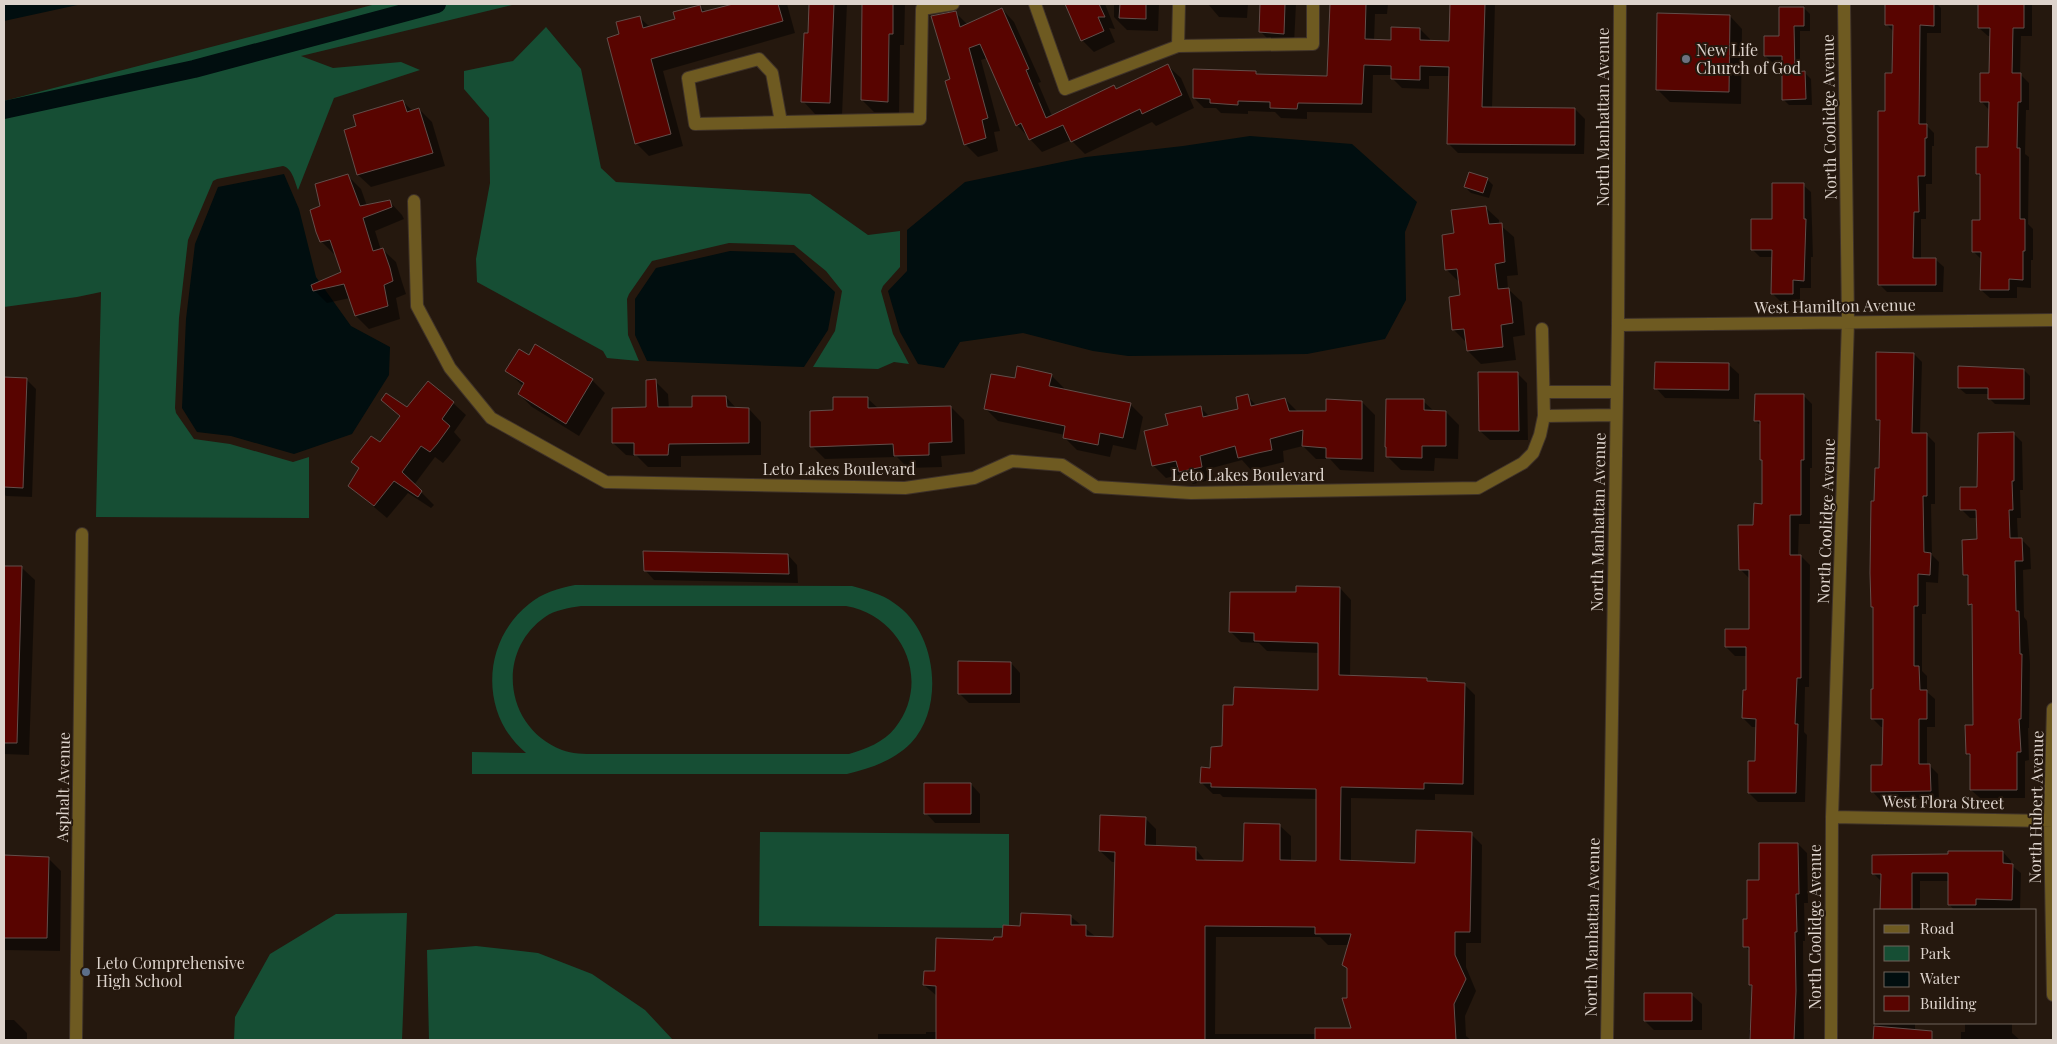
<svg xmlns="http://www.w3.org/2000/svg" width="2057" height="1044" font-family="'Playfair Display',serif">
  <style>
    .green { fill: #164e34; fill-rule: evenodd }
    .water { fill: #010e0f }
    .shadow { fill: #0007; fill-rule: evenodd }
    .lines { fill: none; stroke-linecap: round; stroke-linejoin: round }
    .canal { stroke: #010e0f; stroke-width: 18 }
    .building { fill: #580400; stroke: #624e4a }
    .minor-casing { stroke: #3f3229; stroke-width: 14 }
    .minor { stroke: #6e5a21; stroke-width: 12 }
    .worship-dot { fill: #6b7280; stroke: #25180e; stroke-width: 2 }
    .service-dot { fill: #5c6f8a; stroke: #25180e; stroke-width: 2 }
    .labels { text-anchor: middle; stroke-width: 4; stroke-linejoin: round; paint-order: stroke }
    .poi-label { font-size: 16px; fill: #ddd3cc; stroke: #25180e; text-anchor: start }
    .street-label { font-size: 16px; fill: #ddd3cc; stroke: #25180e }
  </style>
  <rect width="100%" height="100%" fill="#25180e"/>
  <path class="green" d="M376 4H516L301 56 333 68 401 62 420 70 334 98 298 190C295 182 292 168 283 166L217 179 213 181 188 240 179 318 175 408 176 413 194 439 230 444 293 462 309 457V518L96 517 101 292 77 297 4 307V101Z
    M546 27 581 69 601 168 616 182 810 194 868 235 900 231V267L883 286 881 291 893 334 909 364 894 362 878 369 813 367 835 331 842 291 826 271 794 245 729 243 652 261 629 294 627 299 628 335 639 361 607 358 603 351 477 282 476 259 490 183 489 118 464 89V71L513 61Z
    M575 585 852 586C866 590 882 594 894 603 936 630 946 706 911 743 893 761 871 768 847 774H472V752L526 753C479 714 482 641 529 604 542 593 559 588 575 585ZM581 606H846C903 616 932 681 895 728 884 742 866 749 849 754H595C584 754 572 754 562 750 505 728 495 652 545 617 555 610 568 608 581 606Z
    M760 832 1009 834V928L759 926Z
    M407 913 402 1040H234L235 1017 270 954 336 914Z
    M476 946 538 953 592 974 645 1010 673 1040H429L427 950Z"/>
  <path class="water" d="M4 4H82L4 21Z
    M1250 136 1352 144 1417 202 1405 232 1406 300 1385 339 1307 354 1128 356 1093 351 1023 333 960 342 944 368 918 364 900 332 888 291 907 271V230L965 182 1086 157 1183 146Z
    M284 174 299 209 316 277 351 326 390 347 389 375 352 434 294 454 231 436 197 432 182 408 186 319 195 244 218 187Z
    M730 251 794 253 835 292 828 330 804 367 647 361 635 335V299L656 268Z"/>
  <path class="shadow" d="M735 4H787L795 33 663 71 683 146 649 156 636 143 621 35 640 18 650 27 677 20 700 6 706 12Z
    M810 4H847L842 115 815 114 803 101 809 34Z
    M864 4H905L904 45H900L899 113 874 112 862 100Z
    M1066 4H1105L1115 29 1109 28 1115 42 1094 52 1082 40Z
    M1114 4H1159L1158 31 1127 30 1114 17Z
    M1208 4H1248L1247 18 1219 17Z
    M1262 4H1296L1294 44 1272 43 1261 32Z
    M1342 4H1388L1387 14H1375L1374 41 1392 42 1420 29 1430 39V42L1450 43 1451 4H1495L1492 108 1575 109 1585 119 1584 154 1458 153 1448 143 1450 76H1429V89L1402 88 1392 78V75H1373L1372 113 1307 112V119L1281 118 1275 112 1248 111V114L1221 113 1216 108H1204L1194 98 1255 72 1259 76 1328 77 1341 17Z
    M1887 4H1937L1941 8V33H1927L1926 125 1934 133V146H1932V184H1926V219H1921V259L1936 260 1944 267 1943 292H1887L1879 284 1886 112 1894 74V32L1886 24Z
    M1980 4H2032V36H2021L2020 74 2029 83V110H2026L2025 154 2029 157 2028 224 2033 229V260H2031V288L2017 287V298H1990L1981 290 1982 260 1973 251 1981 221V178L1977 174 1990 149V111L1981 101 1990 74 1991 36H1988L1979 28Z
    M1804 8 1810 14V31H1800V73H1805L1811 79 1812 105H1789L1783 99V62H1772L1765 56Z
    M1002 9 1014 22 1041 82 1038 83 1052 116 1117 90 1168 66 1181 78 1194 108 1156 126 1152 122 1085 154 1071 140 1042 152 1017 125 987 58 981 60 1000 131 994 132 998 151 978 157 965 144 952 80 956 13 968 25Z
    M1730 16 1742 29 1741 104 1670 102 1657 89Z
    M403 102 413 111 419 109 432 122 445 166 371 187 358 175V127Z
    M348 176 361 189 367 206 390 202 402 215 404 219 375 231 381 250H383L396 262 402 282 406 294 396 298 400 319 369 329 356 316 350 298 327 303 314 290 342 273 336 254H334L321 241 322 206Z
    M1487 179 1493 185 1489 198 1471 193 1465 187Z
    M1803 185 1811 192 1813 257H1811V288H1800V301H1780L1773 294V257H1760L1752 249Z
    M1486 208 1499 220V224L1514 237 1518 275 1507 276 1508 289 1522 302 1525 335 1513 337 1516 360 1481 364 1468 351 1466 342 1453 329 1462 296 1459 282 1446 269 1455 234Z
    M536 345 592 380 605 393 579 436 532 407 519 394 524 387 507 371 529 357Z
    M1914 354 1922 362 1920 434H1926L1935 443V504H1931L1932 555 1939 562 1938 583 1926 582V614H1922V671L1927 676V692L1935 699V727H1927V766H1930L1938 774 1939 799 1880 800 1872 791 1883 766 1884 727H1881L1872 718 1875 691V609L1872 606 1881 423 1877 420Z
    M1729 365 1739 374V399L1665 398 1656 388Z
    M2024 370 2030 376V405L1995 404 1989 398V394H1966L1959 388Z
    M1517 373 1527 383 1528 440H1490L1480 431Z
    M1051 375 1064 388V390L1130 404 1143 417 1136 450 1113 445 1110 457 1077 450 1064 437 1065 435 998 421 985 408 1016 380Z
    M4 378 26 379 36 389 32 497 6 496 4 494Z
    M655 381 668 394 669 409H693L726 397 737 409H749L761 422V455L681 456V467H648L637 456 626 455 613 443 647 409Z
    M1803 395 1812 404V468H1810V524H1799L1798 556H1801L1810 565 1809 687H1805L1804 732 1807 735 1805 802H1758L1749 793 1757 763V727H1752L1743 718 1747 692V656H1735L1726 647 1750 630V579L1740 569 1763 505V461L1761 426 1756 421Z
    M1247 396 1257 406 1285 399 1298 412 1327 413 1362 402 1375 415 1374 472 1340 470 1330 459H1316L1303 446 1283 451 1284 462 1251 470 1242 460 1212 468 1214 479 1193 484 1183 474 1166 478 1153 465 1169 426 1200 407 1210 417 1240 410Z
    M867 398 879 409 951 407 964 420 965 454 941 456 942 467 908 468 897 457 825 459 812 446Z
    M383 399 407 409 453 403 466 415 454 432 461 440 449 456 443 463 435 457 414 485 434 505 431 508 408 493 387 518 349 486 400 417Z
    M1423 401 1435 412H1446L1459 425 1458 459 1435 458 1434 471 1401 470 1388 457V449L1386 447Z
    M2014 434 2022 442 2023 490H2020L2021 518H2017L2018 539H2021L2030 548 2031 569 2023 570 2024 617 2027 621 2030 664 2029 728H2028L2029 760 2025 761V798H1980L1971 790 1972 758 1967 754 1974 726 1973 608 1970 604V580L1964 574 1978 541 1977 518H1970L1962 510 1978 488Z
    M788 555 797 565 798 583 654 580 645 570Z
    M4 567 22 568 35 580 29 755 4 754Z
    M1340 588 1351 600 1350 677 1426 679 1430 682 1464 684 1475 695 1474 795 1435 794V800L1351 798V862L1417 865 1471 834 1482 845 1481 943H1466V967L1476 991 1465 1016 1466 1036 1471 1040H878V1034H926V1032H937V996L924 985 936 972 1021 927 1070 916 1096 937 1115 939 1116 862H1112L1100 851 1145 818 1156 829V847L1195 848 1206 862H1244L1279 825 1291 836V862H1317V799L1223 797 1220 794H1213L1201 782 1223 748 1319 691V653L1267 651 1259 643 1241 642 1230 631 1297 594ZM1216 937H1320L1328 945H1349L1344 965 1348 969V999L1353 1029 1316 1034H1215Z
    M1011 663 1020 673V703H969L959 693Z
    M971 784 980 794V823H935L926 813Z
    M1798 844 1807 853 1808 903H1804L1805 941H1803L1804 1040H1749V1030H1752L1753 988 1750 985 1751 953 1745 946 1748 920 1760 881Z
    M2003 852 2011 861V865L2021 873 2020 910H1954L1949 904V881H1920V910H1882V882L1873 873Z
    M4 857 48 858 61 871 60 951 4 950Z
    M1876 968V1023H1915V1031L1922 1040H1874Z
    M1692 995 1702 1004V1030H1654L1645 1021Z
    M4 1020H14L27 1033V1040H4Z
    M1965 1023H2012V1033L2020 1040H1961V1032H1965Z"/>
  <g class="lines">
    <path class="canal" d="M4 110 194 69 437 4"/>
  </g>
  <path class="building" d="M733 4H778L783 21 651 59 671 134 635 144 607 38 619 34 616 22 640 16 643 28 675 19 673 12 700 5 702 12Z
    M809 4H834L830 103 801 102 804 33H808Z
    M862 4H893V34H889L888 102 861 100Z
    M1065 4H1099L1105 17H1098L1104 31 1081 41Z
    M1120 4H1146V19L1119 18Z
    M1260 4H1285L1284 34 1259 32Z
    M1330 4H1366L1365 39 1391 40V27L1420 28V40L1449 41 1450 4H1485L1482 107 1575 108V145L1447 144 1449 67 1420 66V80L1391 79V66L1364 65 1362 104 1298 103 1297 109 1270 108V102L1238 101V105L1210 103V99L1193 98V69L1256 71V74L1327 76Z
    M1885 4H1934V26L1920 25 1919 124H1927V138H1925V176H1918L1919 212H1914L1913 258H1936V285H1878V111H1885V73H1892L1893 25H1885Z
    M1978 4H2024V28H2013L2012 73H2021V102H2018L2017 148H2020V219H2025V251H2023V280L2009 279V290H1980L1981 252H1972V220H1980V174H1976V147H1988L1989 102H1980V73H1989L1990 28H1978Z
    M1779 7H1804V26H1794L1795 72 1805 71 1806 99 1782 100V56H1764V36H1779Z
    M1002 8 1029 69 1026 70 1046 118 1114 85 1116 89 1168 64 1182 95 1142 114 1140 109 1071 142 1063 125 1029 140 1021 123 1016 126 980 44 969 48 988 118 982 120 986 138 964 145 945 81 950 79 931 16 956 11 960 27Z
    M1657 13 1730 15 1729 92 1656 90Z
    M403 100 407 112 419 108 433 153 357 175 344 130 356 126 353 115Z
    M1469 172 1488 178 1483 193 1464 187Z
    M348 174 360 206 390 200 392 207 363 218 373 251 383 248 390 268 393 281 384 285 388 306 355 316 344 284 313 291 311 285 341 272 330 240 320 242 316 232 310 210 320 206 315 184Z
    M1772 183H1804V219H1806L1804 281 1793 280V294H1771L1772 250H1751V219H1772Z
    M1486 206 1489 224 1502 223 1505 262 1495 264 1498 289 1509 288 1513 323 1501 325 1503 347 1467 351 1464 329 1452 330 1449 297 1460 295 1457 269 1445 270 1442 235 1454 233 1451 210Z
    M535 344 593 379 566 424 518 394 524 383 505 371 519 349 529 355Z
    M1876 352 1914 353 1912 433H1927V496H1923L1924 552 1931 553 1930 575 1918 574V606H1914V666H1919L1920 690H1927V719H1919V764H1930L1931 791 1871 792V765H1882L1883 719H1871V689H1873V607H1871L1870 573 1871 501H1874L1875 468H1879L1880 420H1876Z
    M1655 362 1729 363V390L1654 389Z
    M1017 366 1052 374 1049 386 1131 403 1123 438 1100 433 1098 445 1063 438 1065 426 984 409 991 374 1015 378Z
    M1958 366 2024 369V399H1988V388H1958Z
    M1478 372H1518L1519 431H1479Z
    M4 377 27 378 23 488 4 487Z
    M656 379 658 407H692V396H726L727 407 749 408V443L669 444 668 455H634V443H612V408L646 407V380Z
    M428 381 454 402 442 419 450 426 437 444 430 452 421 446 402 472 422 491 418 497 394 481 374 506 348 486 359 468 351 462 371 436 380 442 400 416 381 400 386 393 407 407Z
    M1248 394 1251 406 1285 398 1289 411H1326V399L1362 401V459L1326 458V448L1302 446 1303 430 1270 439 1272 450 1258 453 1238 458 1235 446 1200 456 1202 467 1179 472 1176 461 1152 466 1144 431 1168 425 1165 414 1201 406 1203 417 1238 409 1236 397Z
    M1755 394H1804V460H1801V515H1790V555H1801V678H1797L1795 724H1798L1796 793H1748V761H1755L1756 719 1742 718 1743 690H1746V647H1725V629H1749V570H1739L1738 525H1753L1754 503 1762 504V460H1760V421H1754Z
    M833 397H868V408L951 406 952 442 929 443V455L894 456 893 444 810 447V411L833 410Z
    M1386 399H1424V410L1446 411V446H1422V458L1386 457V447H1385Z
    M2014 432V481H2012L2013 510H2009L2010 538H2022L2023 561H2015L2016 611H2019L2020 654H2022L2021 719H2019L2021 752H2017V790H1970V754H1966L1965 725H1973L1972 604 1968 605V575H1963L1962 540 1977 539 1976 510H1960V487H1977L1978 433Z
    M643 551 788 554 789 574 644 571Z
    M4 566H22L17 743H4Z
    M1296 586 1340 587 1339 675 1427 678V681L1465 683 1463 784 1424 783V789L1341 787 1340 860 1415 863 1416 830 1472 832 1470 932H1455V955L1466 979 1454 1004 1456 1040H1315V1028H1351L1342 998H1347V968L1342 965 1351 934H1315V927L1205 926V1040H936V986L923 985 924 971H935L936 938 993 940 994 937H1002L1003 925 1020 926 1021 913 1071 915V925H1086V936L1113 937 1115 852 1099 851 1100 815 1146 817 1145 845 1196 847V860L1243 861 1244 823 1280 824V860L1316 861V789L1211 787V783H1200L1201 767 1210 768 1211 747 1222 746 1223 705H1233L1234 687 1318 690V643L1254 641V633L1229 632 1230 592H1296Z
    M958 661 1011 662V694H958Z
    M924 783H971V814H924Z
    M1759 843H1798L1799 894H1796L1797 932H1795L1796 991 1794 1040H1750L1752 985H1749V947H1743V919H1747V880H1759Z
    M1948 851H2003V863L2013 864 2012 900 1976 899V905H1948V873H1912V910H1880L1881 874H1872V855L1948 854Z
    M4 855 49 857 47 938H4Z
    M1644 993H1692V1021H1644Z
    M1874 1026 1932 1031V1040H1873Z"/>
  <g class="lines">
    <defs>
      <path id="minor" d="M1035 4 1065 89 1178 46 1313 44V4
        M1178 46 1179 4
        M781 122 772 73 759 59 688 78 695 124 920 119 922 9 953 4
        M414 201 417 306 450 368 491 418 606 482 905 488 974 478 1012 461 1062 465 1096 487 1191 493 1478 488 1523 463 1533 453 1540 435 1544 416 1542 329
        M1618 325 2053 320
        M1544 392H1616
        M1544 416 1616 415
        M2053 709 2050 821 2053 995
        M1832 817 2053 821
        M76 1040 82 534
        M1607 1040 1618 325 1620 4
        M1831 1040 1832 817 1848 322 1844 4"/>
    </defs>
    <use href="#minor" class="minor-casing"/>
    <use href="#minor" class="minor"/>
  </g>
  <circle class="worship-dot" cx="1686" cy="59" r="5"/>
  <circle class="service-dot" cx="86" cy="972" r="5"/>
  <g class="labels">
    <g class="poi-label">
      <text x="1696" y="56">New Life<tspan x="1696" dy="18">Church of God</tspan></text>
      <text x="96" y="969">Leto Comprehensive<tspan x="96" dy="18">High School</tspan></text>
    </g>
    <g class="street-label">
      <text transform="translate(1603 117) rotate(-90)" y="6">North Manhattan Avenue</text>
      <text transform="translate(1829 117) rotate(-91)" y="6">North Coolidge Avenue</text>
      <text transform="translate(1835 306) rotate(-1)" y="6">West Hamilton Avenue</text>
      <text x="839" y="475">Leto Lakes Boulevard</text>
      <text x="1248" y="481">Leto Lakes Boulevard</text>
      <text transform="translate(1826 521) rotate(-88)" y="6">North Coolidge Avenue</text>
      <text transform="translate(1598 522) rotate(-89)" y="6">North Manhattan Avenue</text>
      <text transform="translate(63 787) rotate(-89)" y="6">Asphalt Avenue</text>
      <text transform="translate(1943 802) rotate(1)" y="6">West Flora Street</text>
      <text transform="translate(2036 807) rotate(-89)" y="6">North Hubert Avenue</text>
      <text transform="translate(1592 927) rotate(-89)" y="6">North Manhattan Avenue</text>
      <text transform="translate(1815 927) rotate(-90)" y="6">North Coolidge Avenue</text>
    </g>
  </g>
  <rect width="2057" height="1044" fill="none" stroke="#ddd3cc" stroke-width="10"/>
  <rect x="1874" y="909" width="162" height="115" fill="#25180e" stroke="#6f635a"/>
  <rect x="1884" y="925" width="25" height="8" fill="#6e5a21" stroke="#6f635a"/>
  <text x="1920" y="934" font-size="15" fill="#ddd3cc">Road</text>
  <rect x="1884" y="946" width="25" height="15" fill="#164e34" stroke="#6f635a"/>
  <text x="1920" y="959" font-size="15" fill="#ddd3cc">Park</text>
  <rect x="1884" y="972" width="25" height="15" fill="#010e0f" stroke="#6f635a"/>
  <text x="1920" y="984" font-size="15" fill="#ddd3cc">Water</text>
  <rect x="1884" y="996" width="25" height="15" fill="#580400" stroke="#6f635a"/>
  <text x="1920" y="1009" font-size="15" fill="#ddd3cc">Building</text>
</svg>
